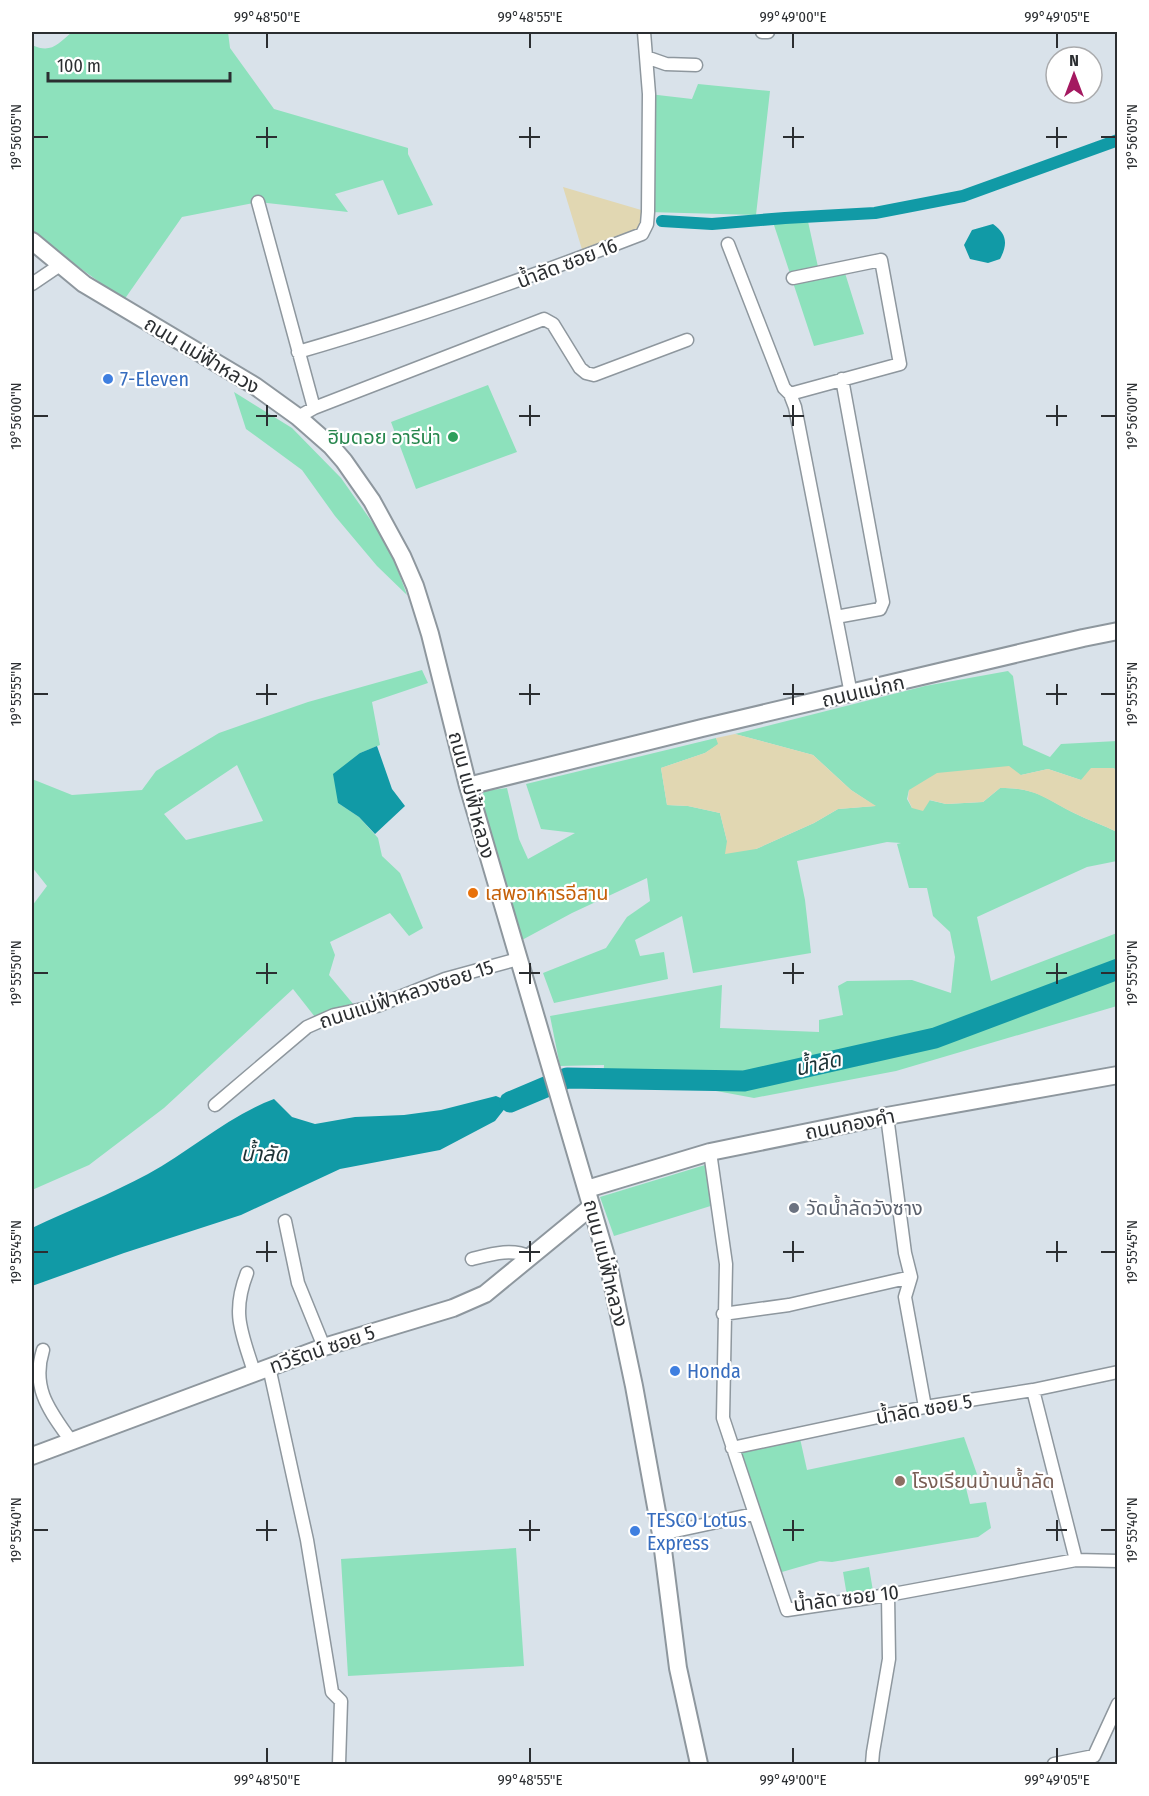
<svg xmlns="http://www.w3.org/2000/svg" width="1149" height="1796" font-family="'Fira Sans Condensed','Noto Sans Thai',sans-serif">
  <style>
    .green { fill: #8de1bc; fill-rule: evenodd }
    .sand { fill: #e1d7b2 }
    .water { fill: #119aa6 }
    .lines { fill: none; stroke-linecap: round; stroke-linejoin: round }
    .canal { stroke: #119aa6; stroke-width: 12 }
    .river { stroke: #119aa6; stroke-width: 21 }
    .street-casing { stroke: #8e979e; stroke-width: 15 }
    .secondary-casing { stroke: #8e979e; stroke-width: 20 }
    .street { stroke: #fff; stroke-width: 12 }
    .secondary { stroke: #fff; stroke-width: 16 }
    .ticks { fill: none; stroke: #2b2e31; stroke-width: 2 }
    .shop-dot { fill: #3f7fe0; stroke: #fff; stroke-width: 2 }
    .leisure-dot { fill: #2e9e5b; stroke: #fff; stroke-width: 2 }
    .food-dot { fill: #e8710a; stroke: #fff; stroke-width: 2 }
    .worship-dot { fill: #6b7280; stroke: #fff; stroke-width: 2 }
    .education-dot { fill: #8d6e63; stroke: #fff; stroke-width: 2 }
    .labels { text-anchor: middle; stroke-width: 4.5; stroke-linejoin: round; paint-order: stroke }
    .street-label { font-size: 20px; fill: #2b2e31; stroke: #fff }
    .shop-label { font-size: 20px; fill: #366cbe; stroke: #fff; text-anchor: start }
    .leisure-label { font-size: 20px; fill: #27864d; stroke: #fff; text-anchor: end }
    .food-label { font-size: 20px; fill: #c56008; stroke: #fff; text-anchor: start }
    .worship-label { font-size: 20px; fill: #5b616d; stroke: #fff; text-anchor: start }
    .education-label { font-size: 20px; fill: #785e54; stroke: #fff; text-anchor: start }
    .water-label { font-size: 21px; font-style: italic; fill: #1d3235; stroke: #fff }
    .neatline { fill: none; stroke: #2b2e31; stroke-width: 2 }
    .ticks-label { font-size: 15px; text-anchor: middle; fill: #2b2e31 }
  </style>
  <rect width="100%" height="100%" fill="#d9e2ea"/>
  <path class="green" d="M72 32H228L230 48 274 109 408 148V154L433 205 398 215 383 180 335 194 348 212 258 202 182 217 124 300 32 233V45C51 54 58 44 72 32Z
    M698 84 770 91 756 215 648 212 649 94 692 99Z
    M807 217 820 276 845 273 864 334 814 346 772 219Z
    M488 385 517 452 416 489 391 422Z
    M234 392 292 428 341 478 389 546 407 595 377 566 335 516 302 470 246 429Z
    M422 670 428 683 372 702 380 745 360 753 338 803 359 817 378 838 382 856 400 873 423 928 409 936 390 913 330 942 335 955 329 975 354 1005 324 1017H315L293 989 164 1108 89 1165 32 1190V906L47 886 32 867V779L72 795 142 790 156 771 219 733 308 702ZM237 765 263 821 186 840 164 814Z
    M1008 671 1013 676 1023 745 1050 757 1061 744 1117 741V770L1113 768 1081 780 1048 769 1021 775 909 790 907 799 912 808 929 800 946 804 983 802 1000 788C1037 788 1043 797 1074 813 1088 820 1103 825 1117 832V861L1087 867 977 917 991 981 1117 933V1006L896 1071 754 1098 679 1084 603 1085 604 1065 560 1066 550 1016 722 985 720 1028 819 1032V1020L843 1015 838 986 847 981 912 980 951 993 955 957 950 932 933 916 927 888H909L897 844 901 843 887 842 797 861 805 900 811 953 693 973 682 916 635 940 640 956 664 952 668 979 554 1003 543 973 606 948 627 917 650 901 647 878 572 913 522 940 479 808 484 791 507 788 519 839 528 859 575 833 541 829 526 784 716 738 719 744 705 753 661 768 667 805 688 806 720 813 727 841 756 849 814 823 838 809 875 806 851 790 813 755 735 734 925 686Z
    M705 1165 717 1204 614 1236 600 1197Z
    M799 1434 807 1470 964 1437 978 1477 964 1480 970 1504 986 1502 991 1528 978 1537 832 1562 820 1561 775 1574 732 1448Z
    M516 1548 524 1666 348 1676 341 1559Z
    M869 1567 873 1591 847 1596 843 1572Z"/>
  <path class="sand" d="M563 187 648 212 642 234 584 256Z
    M735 734 813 755 851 790 876 806 838 809 814 823 756 849 725 854 727 841 720 813 688 806 667 805 661 768 705 753 718 744 716 738Z
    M1009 766 1021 775 1048 769 1081 780 1091 768H1113L1117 770V832C1103 825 1088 820 1074 813 1043 798 1037 788 1000 788L983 802 946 804 930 800 923 811 912 808 908 799 909 790 937 773Z"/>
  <path class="water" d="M993 224C1007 234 1008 244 1000 259L988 263 970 259 964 245 972 230Z
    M377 746 392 789 405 806 375 834 359 817 338 803 333 774 360 753Z
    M496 1096 510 1102 495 1121 440 1150 340 1169 241 1215 124 1253 32 1286V1228C70 1210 111 1194 148 1174 190 1151 230 1115 274 1099L292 1117 315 1124 355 1117 404 1115 441 1110Z"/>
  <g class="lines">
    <path class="canal" d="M662 221 712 224 785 218 875 213 963 196 1118 140"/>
    <path class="river" d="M510 1102 567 1078 744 1081 935 1038 1118 969"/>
    <defs>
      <path id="street" d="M762 32H768
        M646 57 666 64 696 65
        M258 202 314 408
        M728 244 784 388 790 394 795 407 851 694
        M32 284 60 265
        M298 352C416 318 528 278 642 234L647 224 648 212 649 94 644 32
        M790 394 900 364 881 260 793 278
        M298 417 314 408 544 319 553 324 580 368 586 373 594 375 687 340
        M836 617 880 609 883 602 842 379
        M215 1105 307 1027 334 1015 377 1006 445 979 518 959
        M887 1116 905 1253 911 1277 905 1297 925 1407
        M710 1152 726 1264 723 1418 787 1610 888 1595 1076 1560 1118 1561
        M285 1221 298 1283 324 1347
        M472 1259C492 1254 512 1248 530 1257
        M247 1273C231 1314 242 1333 254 1372
        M723 1314 789 1305 911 1277
        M43 1350C31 1389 50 1411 71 1441
        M269 1367 307 1540 332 1692 341 1701 339 1764
        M1033 1390 1076 1560
        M732 1448 925 1407 1033 1390 1118 1372
        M661 1534 754 1514
        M872 1764 873 1752 889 1659 888 1595
        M1054 1764 1094 1756 1118 1704"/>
      <path id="secondary" d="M32 241 84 284 255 386 298 417 331 446 344 461 372 501 402 556 415 586 430 634 468 786 608 1263 634 1386 661 1534 678 1668 699 1764
        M468 786 702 728 1083 638 1118 631
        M587 1189 710 1152 887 1116 1118 1075
        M32 1456 324 1347 453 1308 485 1294 591 1207"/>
    </defs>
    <use href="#street" class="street-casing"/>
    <use href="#secondary" class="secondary-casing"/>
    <use href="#street" class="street"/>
    <use href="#secondary" class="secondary"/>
  </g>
  <path class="ticks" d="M267 33V48M530 33V48M793 33V48M1057 33V48M267 127V148M530 127V148M793 127V148M1057 127V148M33 137H48M256 137H277M519 137H540M783 137H804M1046 137H1067M1101 137H1116M267 405V426M530 405V426M793 405V426M1057 405V426M33 416H48M256 416H277M519 416H540M783 416H804M1046 416H1067M1101 416H1116M267 684V705M530 684V705M793 684V705M1057 684V705M33 694H48M256 694H277M519 694H540M783 694H804M1046 694H1067M1101 694H1116M267 963V984M530 963V984M793 963V984M1057 963V984M33 973H48M256 973H277M519 973H540M783 973H804M1046 973H1067M1101 973H1116M267 1241V1262M530 1241V1262M793 1241V1262M1057 1241V1262M33 1252H48M256 1252H277M519 1252H540M783 1252H804M1046 1252H1067M1101 1252H1116M267 1520V1541M530 1520V1541M793 1520V1541M1057 1520V1541M33 1530H48M256 1530H277M519 1530H540M783 1530H804M1046 1530H1067M1101 1530H1116M267 1748V1763M530 1748V1763M793 1748V1763M1057 1748V1763"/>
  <g class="shop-dot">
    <circle cx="108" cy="379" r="6"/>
    <circle cx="675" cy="1371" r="6"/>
    <circle cx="635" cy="1531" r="6"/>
  </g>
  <circle class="leisure-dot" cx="453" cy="437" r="6"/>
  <circle class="food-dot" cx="473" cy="893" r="6"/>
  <circle class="worship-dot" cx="794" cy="1208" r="6"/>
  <circle class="education-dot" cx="900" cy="1481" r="6"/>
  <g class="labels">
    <g class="street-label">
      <text transform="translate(567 263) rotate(-21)" y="7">น้ำลัด ซอย 16</text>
      <text transform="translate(202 355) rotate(31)" y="7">ถนน แม่ฟ้าหลวง</text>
      <text transform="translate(863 691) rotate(-13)" y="7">ถนนแม่กก</text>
      <text transform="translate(472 795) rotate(75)" y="7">ถนน แม่ฟ้าหลวง</text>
      <text transform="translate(406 994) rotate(-18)" y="7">ถนนแม่ฟ้าหลวงซอย 15</text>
      <text transform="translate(850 1124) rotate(-11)" y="7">ถนนกองคำ</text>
      <text transform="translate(606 1263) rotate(76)" y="7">ถนน แม่ฟ้าหลวง</text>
      <text transform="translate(322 1349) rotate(-19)" y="7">ทวีรัตน์ ซอย 5</text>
      <text transform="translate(924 1409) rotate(-10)" y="7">น้ำลัด ซอย 5</text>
      <text transform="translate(846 1598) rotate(-7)" y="7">น้ำลัด ซอย 10</text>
    </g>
    <g class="shop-label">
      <text x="120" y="386">7-Eleven</text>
      <text x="687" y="1378">Honda</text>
      <text x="647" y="1527">TESCO Lotus<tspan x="647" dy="23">Express</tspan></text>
    </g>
    <g class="leisure-label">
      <text x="441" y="444">ฮิมดอย อารีน่า</text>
    </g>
    <g class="food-label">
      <text x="485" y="900">เสพอาหารอีสาน</text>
    </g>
    <g class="worship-label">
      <text x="806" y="1215">วัดน้ำลัดวังซาง</text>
    </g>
    <g class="education-label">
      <text x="912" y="1488">โรงเรียนบ้านน้ำลัด</text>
    </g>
    <g class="water-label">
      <text transform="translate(818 1064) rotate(-13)" y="7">น้ำลัด</text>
      <text x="264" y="1161">น้ำลัด</text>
    </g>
  </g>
  <rect width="1149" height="1796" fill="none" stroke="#ffffff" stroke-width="66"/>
  <g transform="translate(1074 75)"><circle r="28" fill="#ffffff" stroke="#aaabad" stroke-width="1.5"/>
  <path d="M0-4.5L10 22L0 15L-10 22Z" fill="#a41960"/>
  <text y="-9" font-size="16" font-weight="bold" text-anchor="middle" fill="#2b2e31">N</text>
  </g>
  <path d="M48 72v9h182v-9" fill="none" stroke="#2b2e31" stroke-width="3"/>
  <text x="57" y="72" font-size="18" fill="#2b2e31" stroke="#ffffff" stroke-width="4.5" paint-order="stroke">100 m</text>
  <rect x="33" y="33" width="1083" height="1730" class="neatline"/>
  <g class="ticks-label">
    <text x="267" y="22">99°48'50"E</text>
    <text x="530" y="22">99°48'55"E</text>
    <text x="793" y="22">99°49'00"E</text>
    <text x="1057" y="22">99°49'05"E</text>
    <text transform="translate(16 137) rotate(-90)" y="5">19°56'05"N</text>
    <text transform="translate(1132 137) rotate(-90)" y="5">19°56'05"N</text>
    <text transform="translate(16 416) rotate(-90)" y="5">19°56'00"N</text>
    <text transform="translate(1132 416) rotate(-90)" y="5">19°56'00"N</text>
    <text transform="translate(16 694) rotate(-90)" y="5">19°55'55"N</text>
    <text transform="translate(1132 694) rotate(-90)" y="5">19°55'55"N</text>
    <text transform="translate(16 973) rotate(-90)" y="5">19°55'50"N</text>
    <text transform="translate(1132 973) rotate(-90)" y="5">19°55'50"N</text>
    <text transform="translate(16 1252) rotate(-90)" y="5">19°55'45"N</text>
    <text transform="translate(1132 1252) rotate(-90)" y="5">19°55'45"N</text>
    <text transform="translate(16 1530) rotate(-90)" y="5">19°55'40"N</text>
    <text transform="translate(1132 1530) rotate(-90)" y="5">19°55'40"N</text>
    <text x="267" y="1785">99°48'50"E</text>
    <text x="530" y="1785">99°48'55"E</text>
    <text x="793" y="1785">99°49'00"E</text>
    <text x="1057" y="1785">99°49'05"E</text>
  </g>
</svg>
